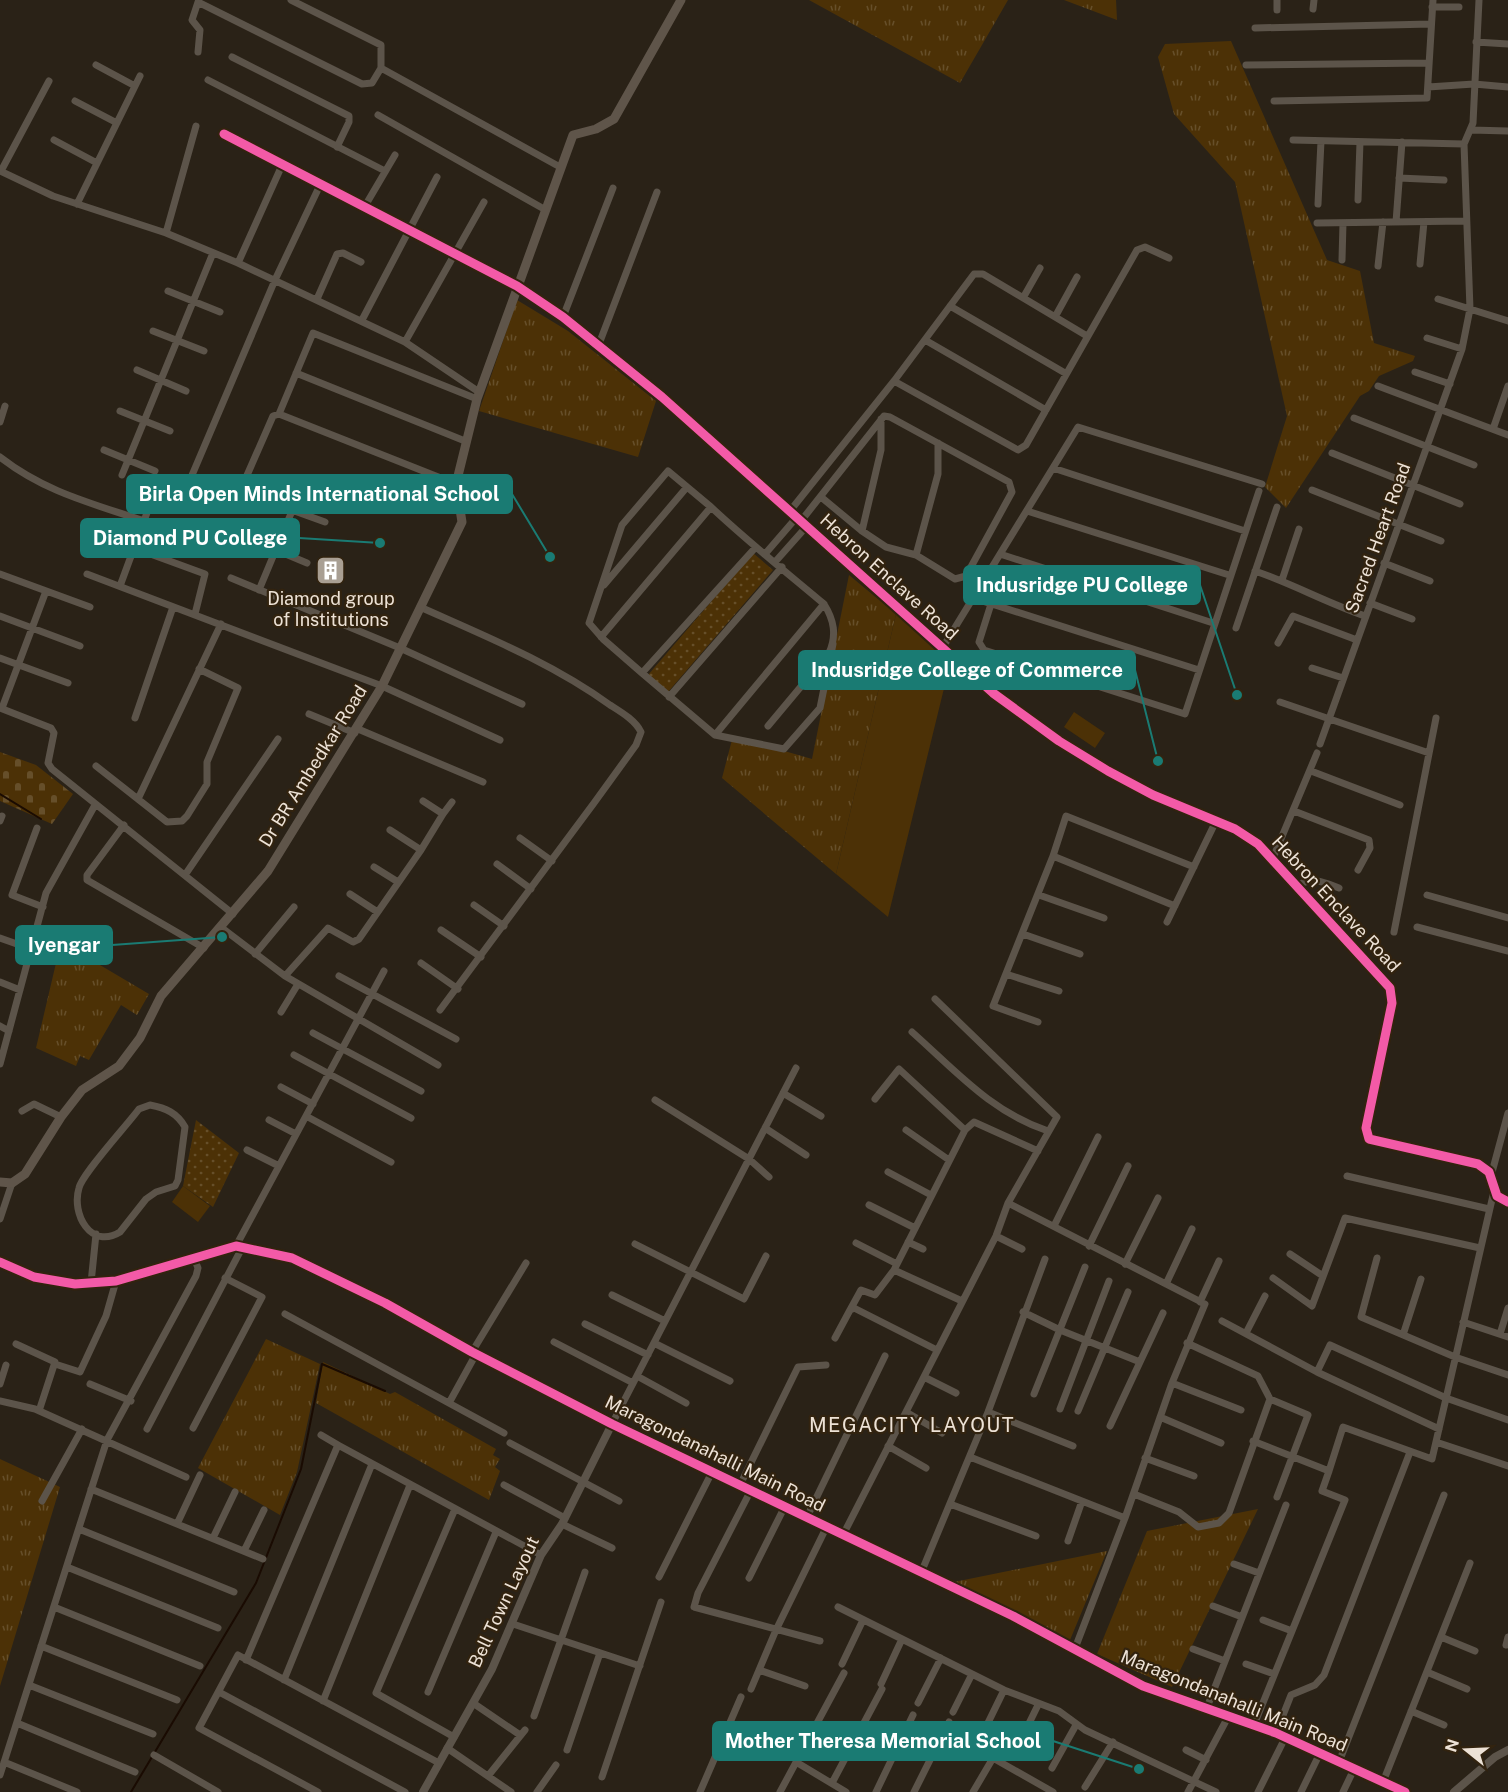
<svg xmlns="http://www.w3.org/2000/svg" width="1508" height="1792" font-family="'Public Sans',sans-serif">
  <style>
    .grass { fill: url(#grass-tufts) }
    .cemetery { fill: url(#cemetery-stones) }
    .garden { fill: url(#garden-dots) }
    .pitch { fill: #4c3106 }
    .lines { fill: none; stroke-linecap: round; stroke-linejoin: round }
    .stream { stroke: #1a0b02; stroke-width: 2 }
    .minor { stroke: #5c544a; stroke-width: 7 }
    .tertiary { stroke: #5c544a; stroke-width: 8 }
    .secondary { stroke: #5f554a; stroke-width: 9 }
    .cycleway-casing { stroke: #32230f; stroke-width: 13 }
    .cycleway { stroke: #f35aa7; stroke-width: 9 }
    .labels { text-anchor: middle; stroke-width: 4.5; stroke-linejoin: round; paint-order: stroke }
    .street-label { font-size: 18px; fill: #ede2d6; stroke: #32230f }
    .poi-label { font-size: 18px; fill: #ede2d6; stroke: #32230f }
    .neighbourhood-label { font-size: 20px; letter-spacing: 1.5px; fill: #ede2d6; stroke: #32230f }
    .leader { fill: none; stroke: #1a7b73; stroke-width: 2 }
    .callout-dot { fill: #1a7b73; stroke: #32230f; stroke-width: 2 }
    .callout { fill: #1a7b73; stroke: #1a7b73; stroke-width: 2 }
    .callout-label { font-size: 20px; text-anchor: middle; font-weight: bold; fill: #fff }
  </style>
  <defs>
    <pattern id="grass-tufts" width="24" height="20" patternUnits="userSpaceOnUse" patternTransform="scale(1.5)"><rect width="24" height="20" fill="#4c3106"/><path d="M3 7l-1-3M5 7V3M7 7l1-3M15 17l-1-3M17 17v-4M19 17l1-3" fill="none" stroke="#664f2a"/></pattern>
    <pattern id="cemetery-stones" width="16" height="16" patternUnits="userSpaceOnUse" patternTransform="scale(1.5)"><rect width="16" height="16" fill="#4c3106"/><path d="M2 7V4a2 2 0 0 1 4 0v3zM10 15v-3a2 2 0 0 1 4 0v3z" fill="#664f2a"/></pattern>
    <pattern id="garden-dots" width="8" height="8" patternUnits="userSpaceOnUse" patternTransform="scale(1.5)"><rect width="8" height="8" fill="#4c3106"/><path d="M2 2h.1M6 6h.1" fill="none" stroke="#664f2a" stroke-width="1.8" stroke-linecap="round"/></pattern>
  </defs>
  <rect width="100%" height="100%" fill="#2a2217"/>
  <path class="grass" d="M809 0H1008L960 83Z
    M1064 0H1116L1117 20Z
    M1231 41 1327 260 1360 271 1374 343 1415 356 1413 361 1379 376 1369 391 1360 396 1286 508 1265 487 1287 416 1235 182 1174 114 1158 57 1165 44Z
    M517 300 568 331 656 401 638 457 479 411Z
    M849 575 896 614 836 874 722 778 733 736 812 759Z
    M61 942 149 994 137 1015 121 1005 89 1060 80 1056 76 1066 36 1048Z
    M266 1339 320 1364 297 1472 280 1515 198 1468Z
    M323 1362 390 1394 395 1392 496 1449 493 1455 500 1459 495 1467 500 1471 489 1500 316 1403Z
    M0 1459 60 1487 0 1686Z
    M1258 1509 1172 1687 1097 1654 1147 1531Z
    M1107 1551 1070 1640 954 1582Z"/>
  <path class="cemetery" d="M0 752 36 765 73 794 52 824 0 801Z"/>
  <path class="garden" d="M753 553 773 570 668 692 648 675Z
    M196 1120 239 1153 213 1207 183 1186Z"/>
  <path class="pitch" d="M896 614 950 664 888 917 836 874Z
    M1074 712 1105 733 1095 748 1064 727Z
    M183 1186 210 1206 198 1222 172 1202Z"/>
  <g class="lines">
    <path class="stream" d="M0 794 41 819
      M131 1792 256 1583 301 1469 322 1364 385 1391"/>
    <path class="minor" d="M1432 7H1459
      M1313 9 1314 0
      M1277 10V0
      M1255 28 1431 24
      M1476 42 1508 44
      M198 52 200 30 192 20 198 2 362 84 372 83 381 68V45L291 0
      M232 57 349 116V122L337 147
      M96 65 135 86
      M1246 65 1429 63
      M381 68 560 167
      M208 80 385 171
      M1428 87 1474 84 1508 87
      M75 101 117 123
      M1274 101 1427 98 1433 0
      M378 115 544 209
      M1471 130 1508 131
      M224 134 517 286
      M54 140 97 163
      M1293 140 1464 144
      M0 171 53 196 166 233 238 263 405 342 479 392
      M1 171 49 81
      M1399 178 1444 180
      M1358 200 1360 142
      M77 204 140 76
      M1318 204 1321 141
      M365 206 395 155
      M1396 222 1402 142
      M1317 223 1465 221
      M166 233 196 126
      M1342 260 1343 223
      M238 263 283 163
      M1420 264 1424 222
      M1378 266 1383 222
      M168 291 220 312
      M1023 298 1040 268
      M317 299 337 254 343 253 361 262
      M1438 299 1508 321
      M950 306 1065 373
      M563 317 613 188
      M1055 317 1077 277
      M362 320 437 177
      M153 331 204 351
      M1427 338 1462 349
      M925 340 1046 410
      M405 342 484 202
      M599 344 657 192
      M137 370 186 391
      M1415 372 1450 384
      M296 373 465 441
      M894 381 1018 450 1026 445 1137 250 1145 247 1169 258
      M1378 386 1508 435
      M120 411 170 431
      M279 414 273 416 241 489 242 492 325 522
      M1354 418 1474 465
      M0 422 5 406
      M1493 429 1508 386
      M104 450 155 471
      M1332 453 1460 504
      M0 457C45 492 91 503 144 521
      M1053 468 1245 531
      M122 475 213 253
      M456 484 279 414 313 333 477 399
      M1312 490 1441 541
      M184 494 275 280 321 183
      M790 511 894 381 974 274H983L1087 336
      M1027 511 1229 575
      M801 521 884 416 890 417 1009 482 1012 492 966 576 955 579 916 555 886 547 862 531 821 497
      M862 531 881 450V419
      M134 548 205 574 195 614
      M755 548 642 673 715 735 784 749 820 708 833 644
      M276 550 307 563
      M765 554 797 517
      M1000 554 1213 623
      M916 555 938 474V443
      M775 562 807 526
      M1384 563 1430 581
      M1255 571C1293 584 1327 603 1365 616
      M0 574 90 607
      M87 574 382 686 500 740
      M231 578 400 648 522 704
      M1282 580 1299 529
      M604 585 687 487
      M120 586 148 510
      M259 590 292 511
      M973 598 1199 670
      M1370 603 1412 619
      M991 604 979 642 984 650 1185 714 1259 491
      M420 607C485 636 552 663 610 705 621 712 635 720 641 732L636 745 594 803 440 1010
      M0 616 80 646
      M1236 628 1277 507
      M601 637 711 507C747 541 786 572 824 604L715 735
      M1278 643 1293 616 1357 640
      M943 647 1078 427 1262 484
      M0 658 68 683
      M1312 668 1343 678
      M642 673 603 639 589 623 622 525 668 471 711 507
      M669 697 782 567
      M1280 702 1429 753
      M0 708 51 728 54 733 48 763 52 769 233 914
      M2 708 46 591
      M309 714 355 733
      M135 718 173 607
      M768 726 829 653C837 635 834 620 824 604
      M358 729 483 782
      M1320 744 1462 349 1470 309 1464 144 1473 123 1479 0
      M96 766 167 822 182 821 187 816 207 784V762L238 688 199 669
      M1311 771 1400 805
      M138 799 221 624
      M1294 811 1369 840 1370 848 1358 870
      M443 814 452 802
      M0 821 2 816
      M124 825 87 875V880L204 948
      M37 828 12 895 43 907
      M390 830 421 850
      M520 838 552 861
      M1053 856 1066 816 1194 867
      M1273 858 1317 753
      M497 864 531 889
      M374 867 398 882
      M185 875 278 739
      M1298 885C1314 877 1323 882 1339 888
      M350 894 376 911
      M1039 895 1104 918
      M1427 895 1508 918
      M474 905 504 926
      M1167 922 1216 821
      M1417 927 1508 951
      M222 928 285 976 438 1065
      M441 930 481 957
      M1394 932 1436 718
      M1023 934 1080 954
      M0 938 31 949
      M255 954 294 907
      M421 963 458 989
      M1006 974 1059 991
      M285 976 328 928 353 942 359 939 421 850 443 814 423 801
      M339 976 456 1039
      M0 982 20 990
      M281 1012 298 984
      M1038 1022 993 1006 1053 856 1175 906
      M0 1026 9 1031
      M912 1032C956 1071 991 1112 1048 1131
      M313 1033 421 1091
      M294 1055 411 1118
      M0 1064 46 893 95 805
      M281 1087 313 1104
      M783 1093 821 1116
      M875 1099 899 1069 965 1130
      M655 1100 749 1159 769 1177
      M150 1105C166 1108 177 1113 185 1127L178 1180 175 1186 156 1192 146 1199 120 1232C91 1250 71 1214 79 1188 82 1174 128 1124 139 1109Z
      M22 1111 34 1104 61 1117
      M306 1116 391 1162
      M269 1120 296 1134
      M765 1128 806 1155
      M906 1130 949 1160
      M247 1150 279 1166
      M888 1172 931 1195
      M1347 1176 1489 1209
      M1491 1176 1508 1113
      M1008 1203 1205 1304 1172 1383 1125 1518 1074 1651
      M869 1205 915 1228
      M0 1219 12 1183
      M1054 1226 1098 1137
      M996 1236 1022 1249
      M908 1242 923 1249
      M856 1243 897 1264
      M635 1244 744 1299 766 1256
      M236 1246 384 971
      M1089 1246 1128 1166
      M1290 1254 1323 1276
      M1377 1258 1361 1317 1455 1357 1508 1375
      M1125 1264 1158 1198
      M894 1270 962 1301
      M1273 1278 1312 1306 1345 1218 1480 1248
      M91 1283 96 1234
      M1166 1284 1192 1229
      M612 1295 665 1321
      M1200 1302 1219 1261
      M850 1310 861 1290 875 1295 894 1270 965 1130 974 1122 1038 1151
      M1023 1312 1060 1330 1140 1362
      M285 1314 504 1433
      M1222 1321 1317 1372 1439 1429
      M1463 1322 1508 1337
      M585 1324 648 1355
      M1246 1333 1265 1296
      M1500 1334 1508 1308
      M1403 1335 1421 1279
      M835 1338 850 1310 854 1308 937 1350
      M554 1342 633 1383
      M654 1343 730 1381
      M16 1344 55 1362 39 1411
      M472 1352 526 1263
      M55 1364 80 1372 106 1316 116 1281
      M1317 1372 1330 1345 1446 1398 1508 1420
      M637 1376 686 1403
      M924 1377 956 1393
      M1172 1383 1241 1410
      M0 1384 6 1365
      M90 1384 131 1401
      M1034 1394 1085 1267
      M1270 1399 1308 1415 1277 1497
      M0 1401 35 1409 186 1477
      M449 1403 476 1354
      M1060 1409 1109 1281
      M1078 1411 1128 1292
      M906 1412 942 1433
      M988 1412 1073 1446
      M1160 1417 1221 1443
      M612 1424 796 1068
      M1110 1426 1163 1313
      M193 1428 262 1297 225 1278
      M147 1429 243 1246
      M321 1435 338 1445
      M1253 1441 1329 1471 1322 1491 1345 1500 1254 1725
      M1436 1442 1508 1466
      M510 1443 619 1501
      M888 1446 926 1468
      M970 1457 1125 1518
      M1145 1458 1194 1476
      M1329 1471 1343 1427 1432 1459 1494 1191
      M504 1485 565 1518
      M740 1485 798 1367 826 1365
      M91 1489 263 1559
      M751 1490 698 1593 694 1607 820 1641
      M1134 1494 1179 1512 1198 1527 1219 1523 1229 1513 1270 1399 1258 1376 1187 1343
      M42 1501 82 1429
      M950 1504 1036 1536
      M807 1517 885 1356
      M177 1524 200 1475
      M562 1524 612 1548
      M79 1529 234 1592
      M843 1535 996 1236 1008 1203 1057 1117 935 999
      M213 1538 235 1492
      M1068 1541 1082 1501
      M244 1551 264 1510
      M1234 1564 1259 1573
      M67 1567 218 1628
      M921 1573 988 1412 1045 1259
      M659 1577 712 1472
      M749 1578 785 1506
      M1213 1606 1242 1617
      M54 1607 200 1666
      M838 1607 1004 1690 1059 1711 1085 1730 1216 1792
      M1263 1620 1292 1631
      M513 1624 640 1666
      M1441 1637 1475 1651
      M1506 1645 1508 1637
      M41 1646 177 1700
      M1193 1649 1225 1661
      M246 1660 338 1445 541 1555
      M842 1664 863 1620
      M1246 1664 1274 1674
      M759 1670 805 1686
      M1427 1672 1467 1689
      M284 1680 372 1464
      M881 1684 902 1639
      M29 1685 153 1734
      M751 1689 776 1630 827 1526
      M219 1692 405 1792
      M428 1692 496 1532
      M323 1701 410 1485
      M473 1703 520 1735
      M918 1703 941 1658
      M1206 1710 1286 1505
      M1411 1711 1444 1725
      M953 1712 972 1674
      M534 1716 585 1572
      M17 1723 135 1772
      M984 1731 1004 1690
      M1276 1733 1291 1695 1315 1685 1324 1675 1410 1452
      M454 1737 376 1693 455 1509
      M447 1748 511 1792
      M567 1750 600 1653
      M1016 1750 1038 1705
      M1186 1750 1206 1760
      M154 1755 218 1792
      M4 1762 77 1792
      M796 1762 846 1792
      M1339 1762 1444 1495
      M1052 1768 1076 1725
      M0 1775 107 1440 196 1276 198 1268 194 1258
      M488 1776 525 1730
      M602 1777 661 1602
      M1383 1782 1470 1563
      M832 1783 882 1689
      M1085 1787 1113 1742
      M318 1792 199 1728 238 1655 439 1763
      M537 1792 556 1765
      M700 1792 741 1697
      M780 1792 844 1673
      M876 1792 913 1715
      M914 1792 949 1722
      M973 1792 993 1758 1053 1792
      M1188 1792 1228 1717
      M1258 1792 1285 1738
      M1301 1792 1320 1753
      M1343 1792 1354 1769"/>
    <path class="tertiary" d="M517 286 599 344 662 397 993 693 1059 741 1108 771 1153 795 1235 829 1258 844 1390 988 1392 1003 1366 1128 1369 1139 1478 1164 1489 1172 1497 1196 1508 1202
      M0 1262 34 1277 75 1284 116 1281 236 1246 292 1258 385 1303 472 1352 612 1424 1013 1616 1143 1686 1276 1733 1405 1792
      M423 1792 492 1669 541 1555 562 1524 612 1424
      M1454 1792 1495 1757 1508 1750"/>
    <path class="secondary" d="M0 1182 12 1183 25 1174 61 1117 82 1090 119 1066 140 1038 161 996 268 871 382 686 462 522 456 484 477 399 573 135 596 129 614 119 681 0"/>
    <defs>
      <path id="cycleway" d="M224 134 517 286 563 317 662 397 993 693 1059 741 1108 771 1153 795 1235 829 1258 844 1390 988 1392 1003 1366 1128 1369 1139 1478 1164 1489 1172 1497 1196 1508 1202
        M0 1262 34 1277 75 1284 116 1281 236 1246 292 1258 385 1303 472 1352 612 1424 1013 1616 1143 1686 1276 1733 1405 1792"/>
    </defs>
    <use href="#cycleway" class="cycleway-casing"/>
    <use href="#cycleway" class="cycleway"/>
  </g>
  <defs>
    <symbol id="building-square" viewBox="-11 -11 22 22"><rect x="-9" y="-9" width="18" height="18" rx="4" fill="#a99f93" stroke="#32230f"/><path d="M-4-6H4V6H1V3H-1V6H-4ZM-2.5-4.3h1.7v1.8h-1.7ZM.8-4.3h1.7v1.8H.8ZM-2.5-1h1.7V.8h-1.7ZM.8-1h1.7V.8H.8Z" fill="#fff"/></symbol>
  </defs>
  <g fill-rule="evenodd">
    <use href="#building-square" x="314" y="554" width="33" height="33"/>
  </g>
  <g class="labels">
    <g class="street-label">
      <text transform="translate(1378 538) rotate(-70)" y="6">Sacred Heart Road</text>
      <text transform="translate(889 577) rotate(42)" y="6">Hebron Enclave Road</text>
      <text transform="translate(313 766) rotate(-58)" y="6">Dr BR Ambedkar Road</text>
      <text transform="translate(1336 904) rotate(47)" y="6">Hebron Enclave Road</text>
      <text transform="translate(715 1454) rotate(26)" y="6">Maragondanahalli Main Road</text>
      <text transform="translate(504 1602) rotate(-65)" y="6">Bell Town Layout</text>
      <text transform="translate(1234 1701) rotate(22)" y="6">Maragondanahalli Main Road</text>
    </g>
    <g class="poi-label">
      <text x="331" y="605">Diamond group<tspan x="331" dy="21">of Institutions</tspan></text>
    </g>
    <g class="neighbourhood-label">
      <text x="912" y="1432">MEGACITY LAYOUT</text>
    </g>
  </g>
  <path class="leader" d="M550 557L512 494M380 543L299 538M1237 695L1200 585M1158 761L1135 670M222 937L112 945M1139 1769L1053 1741"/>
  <g class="callout-dot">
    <circle cx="550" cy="557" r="6"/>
    <circle cx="380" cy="543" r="6"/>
    <circle cx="1237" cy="695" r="6"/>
    <circle cx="1158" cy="761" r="6"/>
    <circle cx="222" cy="937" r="6"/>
    <circle cx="1139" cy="1769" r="6"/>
  </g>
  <g class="callout">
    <rect x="127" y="475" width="385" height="38" rx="6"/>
    <rect x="81" y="519" width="218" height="38" rx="6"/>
    <rect x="964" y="566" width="236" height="38" rx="6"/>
    <rect x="799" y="651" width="336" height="38" rx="6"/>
    <rect x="16" y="926" width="96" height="38" rx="6"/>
    <rect x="713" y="1722" width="340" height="38" rx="6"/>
  </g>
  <g class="callout-label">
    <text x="319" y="501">Birla Open Minds International School</text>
    <text x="190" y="545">Diamond PU College</text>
    <text x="1082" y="592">Indusridge PU College</text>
    <text x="967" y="677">Indusridge College of Commerce</text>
    <text x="64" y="952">Iyengar</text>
    <text x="883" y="1748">Mother Theresa Memorial School</text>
  </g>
  <g transform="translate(1466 1750) rotate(288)" stroke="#32230f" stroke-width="4.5" paint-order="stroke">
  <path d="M0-4.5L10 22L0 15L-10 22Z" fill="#ede2d6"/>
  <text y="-9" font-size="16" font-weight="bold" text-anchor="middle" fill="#ede2d6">N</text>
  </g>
</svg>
